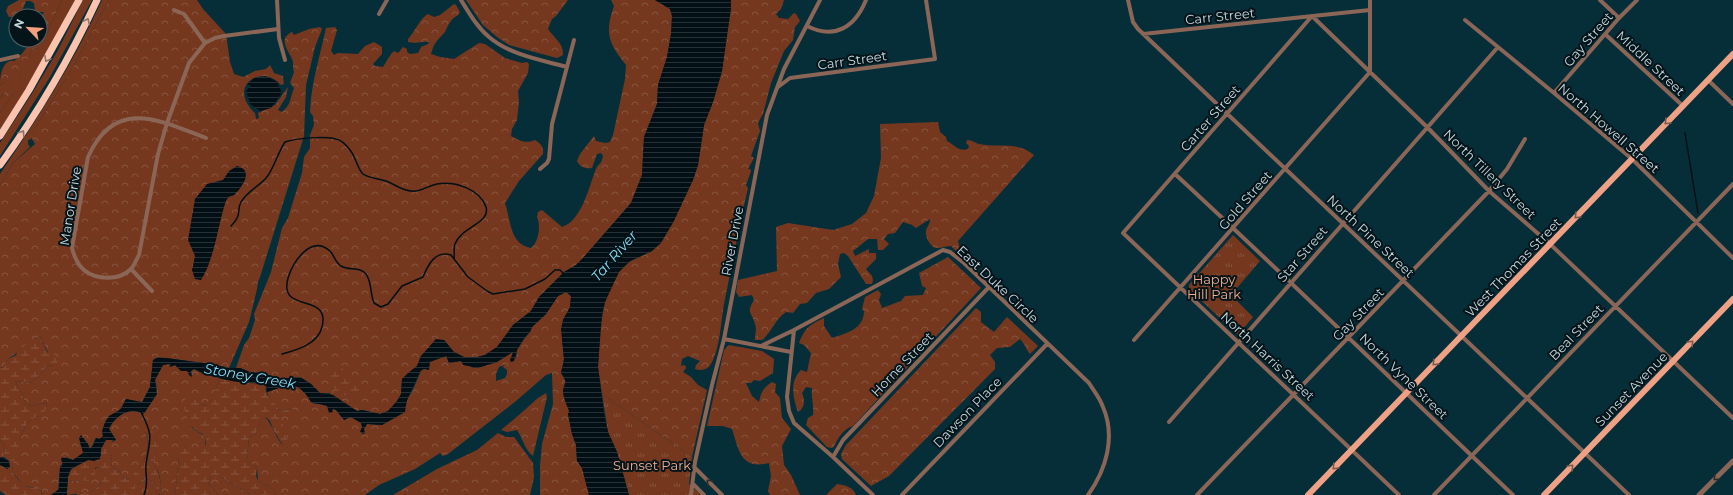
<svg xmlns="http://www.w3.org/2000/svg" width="1733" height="495" font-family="Montserrat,sans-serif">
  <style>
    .green { fill: #75381f }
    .forest { fill: url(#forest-crowns); fill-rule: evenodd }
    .wetland { fill: url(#wetland-marsh) }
    .park { fill: url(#park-tufts) }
    .water { fill: url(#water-rules) }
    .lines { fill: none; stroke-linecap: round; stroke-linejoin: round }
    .stream { stroke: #020f14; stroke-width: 1.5 }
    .minor { stroke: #8b6657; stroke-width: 4 }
    .tertiary { stroke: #8b6657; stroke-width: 5 }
    .primary { stroke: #eea184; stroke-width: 6 }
    .motorway { stroke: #fcc4af; stroke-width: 7 }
    .oneway { stroke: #8d756c }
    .oneway2 { stroke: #7a5a4e }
    .oneway3 { stroke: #2d2d2c }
    .labels { text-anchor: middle; stroke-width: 4; stroke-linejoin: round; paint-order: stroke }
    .street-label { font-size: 13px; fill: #c3d7de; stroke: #051419 }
    .park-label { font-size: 13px; fill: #f2ae93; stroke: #051419 }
    .water-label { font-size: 14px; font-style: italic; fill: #8addf8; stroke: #051419 }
  </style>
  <defs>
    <pattern id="forest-crowns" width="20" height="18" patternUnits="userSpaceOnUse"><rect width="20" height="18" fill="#75381f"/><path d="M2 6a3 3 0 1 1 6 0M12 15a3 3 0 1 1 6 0" fill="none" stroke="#87543f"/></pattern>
    <pattern id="wetland-marsh" width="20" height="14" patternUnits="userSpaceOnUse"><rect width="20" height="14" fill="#75381f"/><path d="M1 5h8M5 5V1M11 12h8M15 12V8" fill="none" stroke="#87543f"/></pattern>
    <pattern id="park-tufts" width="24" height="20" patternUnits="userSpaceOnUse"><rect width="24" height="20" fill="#75381f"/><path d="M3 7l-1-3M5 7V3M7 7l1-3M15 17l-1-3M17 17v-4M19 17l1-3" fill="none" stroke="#87543f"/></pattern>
    <pattern id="water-rules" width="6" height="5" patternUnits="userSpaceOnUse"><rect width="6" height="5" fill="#020f14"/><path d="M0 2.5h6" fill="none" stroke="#253136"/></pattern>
  </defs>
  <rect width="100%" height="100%" fill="#062e39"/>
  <path class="green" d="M62 0H75L27 88 0 129V113L14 92 3 94 0 99V85L20 73 32 50 35 48 38 49 43 42Z
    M83 0H92L50 77 0 156V143L33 92 57 52Z
    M102 0H109L72 69 35 128 31 139 28 140V144L30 147 12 164 0 186V174C38 118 74 62 102 0Z"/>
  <path class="forest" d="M19 0H62L43 42 39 49 35 48 32 50C28 57 24 70 17 76 12 80 5 81 0 85 0 77 2 59 14 61 21 56 27 48 31 40H40V19L44 12H35L34 3 30 1H26L21 14 16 17H9L6 11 8 6Z
    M109 0H197L203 9 226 34 230 62 234 74 243 77 255 71 266 69 270 65 274 73 283 76 284 84 281 85C262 63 226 86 255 113L256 119 259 118 258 113 275 105 288 87 286 97 278 110 282 112C291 105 290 98 294 88L290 83 294 72C292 67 294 63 292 59 289 51 277 39 292 32L294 35 309 29 320 27 322 29 315 47 306 85 304 136 260 277 258 282 257 289 249 322 229 368 211 364 167 358 153 360 150 387 142 403 126 399C124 402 123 405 121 408 114 418 100 421 103 436L100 439 96 438C93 441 94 446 89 449L88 444 84 440 80 444 83 448V453L73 460 66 457 60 467 58 491 51 495H41L42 490 23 485 12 471C13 465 13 459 14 453 17 443 22 432 27 424 33 414 45 420 47 403L31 406 25 403 23 396 15 381 31 383 43 372 46 366 54 365 40 336 8 359 4 367 0 368V186L12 164 35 144 31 137 35 128 72 69Z
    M466 0H568L556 16 552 19 548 29C554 38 564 44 563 55L557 58 553 57 509 45 497 37 483 25Z
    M611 0H655L670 9 672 16 671 34 667 57 658 85 657 104 644 137 642 175 631 203 583 258 576 265 564 272 539 297 531 311 513 325 497 347 485 355 477 357H464L454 352 444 340 428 349 421 356 417 366 402 379 401 394 397 401 388 411 380 414 362 410 357 411 329 393H320L311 384 300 377 278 379 261 372H250L240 368H236L244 345 249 338 255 320 254 314 271 272 282 228 288 218 302 173 304 157 310 148V135L314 125 313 116 310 112C311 84 320 56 326 28L335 27 337 30 331 51 334 55 338 53 358 54 365 46 374 42 382 47V54L373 64 375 66 383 67 391 54 394 51 398 53 403 47 407 49V52L410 54 418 53 421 47 428 44 429 42C420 41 419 44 408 42V39C415 32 420 18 428 14L434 17 440 15 454 4 456 5 460 12C458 17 454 16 451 21 448 24 447 28 445 32 437 41 434 42 431 54L440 57 454 59 479 43 485 44 505 58 522 63 527 62 529 64 528 73 518 91 519 102 517 120 512 129 511 136C520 141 526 144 535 140 541 144 544 147 543 154L519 181 505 203C511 220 509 244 531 248 539 242 541 225 537 217L538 212 542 210 562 227C582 221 589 186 596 169 599 162 601 166 603 156L601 153 597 154 592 168C585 169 580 167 577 161L580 154 594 136 596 141 605 143 610 142 613 135 625 79 626 65C609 44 604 33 614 6Z
    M731 0H784L781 9 776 14 779 18 788 19 794 13 796 14 800 21 795 27 793 40 784 51 771 83 763 114 758 123 760 131 751 156 754 158 748 169H750L751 171 746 185 748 188C739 226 732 265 724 304 721 321 720 349 711 364 707 370 702 371 695 369L696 365 700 361 688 356 682 359 681 366 685 365 686 368 683 372 691 377 698 385 707 390 692 457 602 394 598 367 600 329 605 302 612 284 621 268 631 261 652 251 693 180 698 165 704 125 713 102 722 71Z
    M8 88 13 89 14 92 0 113V99Z
    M938 122 940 132 946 137 947 141C955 145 958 152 968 149L969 146 966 143 967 140C972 140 975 143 979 144 998 148 1018 141 1034 155L958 241 961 253 957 252 951 246C946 246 942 248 938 248 931 249 925 237 926 231 927 226 930 225 930 219L916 228 912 225 903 222 895 233 888 234 884 239 889 244 883 250H878L877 239H868L853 251 855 256 869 249V253H876V259L866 269 872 276 873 280 872 284H866L848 256 844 253 840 254 838 264 841 277 829 289 816 293 807 303 800 304 793 313 786 312C775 319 772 332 762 340H755C755 334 757 329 755 324 751 310 746 314 754 300L752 295 739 297 736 292 738 280 777 271 776 227 788 223 833 230 852 224 866 213 874 196 881 158 880 124Z
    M948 257 981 288 853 426C844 428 837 439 834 447L831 448 827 447 806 425 808 418 813 415C814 406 811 398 812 388L806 387 802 393C805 400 805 408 798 412 793 398 789 382 801 370L807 372 811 353 804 345 799 343C805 328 809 325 824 318V326L832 338C847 333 864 329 864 311L862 309 865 297 878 290 881 294 879 300 882 308 901 301 905 296 923 295 926 288 922 286 919 273Z
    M566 292 571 296 570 307 563 320 562 342 564 359 561 373C570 385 564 398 570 411L568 414 572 434 576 445 577 461 582 468 589 495H540V466L542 444 553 404 552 373 546 375 516 401 448 454 443 456 440 453 415 469 379 485 365 495H276L274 490 258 481 257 468 247 461 249 437 256 434 260 423 265 417C273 424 277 445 288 448L279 419V416L292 408 283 411 276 409 274 403 271 401 267 392 276 388H284L292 385 297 386 306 394 311 402 315 404H324L336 410 344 420 351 417 361 423 364 429 367 424 382 425 404 412 406 400 412 392 421 371 430 361 447 356 449 363 460 361 474 368 497 362 509 353 514 352 516 359 517 350 525 338 530 332 532 327 546 314 558 296ZM504 365 503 367 507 370V374L505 378 496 381V374L499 367Z
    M976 308 981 312V322L994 332 1007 317 1038 346 1030 354C1026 349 1025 344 1020 339L1010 347 997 348 990 355 995 362V369L889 476 871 486 842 459 841 454 846 445Z
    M729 345 762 351 774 359 773 373 760 381 754 380 751 383H746L752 396 759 402C761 392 763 388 772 382L776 384 775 392 780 398 782 418 791 429 782 446 784 465 791 475 800 495H770L768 491 771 476 769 463C741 470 739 451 732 429L723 426H707L724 350Z
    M169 363 171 367 175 365 179 369 187 371 190 376H192L191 370 194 369 203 374 217 377 219 380C215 390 214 400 205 406L202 404 185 412 192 428 206 437 205 446 202 447H185L179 457 175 495H161C162 490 160 475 158 471 157 469 155 468 154 465 153 458 160 449 157 441 156 437 149 434 145 432 154 449 141 467 130 479L123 477 119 471 113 468 111 463 112 456 105 453 110 443 116 440 109 429C114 416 130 406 143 414L145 412C151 402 160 393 155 380L163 365Z
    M546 393 547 397 533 456C524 449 523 438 517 430L507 432 501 430 519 415 538 398Z
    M498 433 506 437H514L533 463 534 477 530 495H393L437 469 477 450Z
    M0 436V440L5 446 4 457H0Z
    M98 467 102 472V483L91 492 67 495 66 487 68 481 80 480Z
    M215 476H219L251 495H219L208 484 210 478Z
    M148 479 155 483 157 493 160 495H135V484H138Z
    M837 484C845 485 853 487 856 495H826Z"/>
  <path class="wetland" d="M40 336 47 352 56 355 58 362 54 365 46 366 43 372 31 383 15 381 23 396 25 403 31 406 47 403C46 420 33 414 27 424 17 439 15 454 12 471 18 480 23 487 34 488L38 483 42 484 41 495H6L0 491V465L4 466 9 461 4 457 5 446 0 440V368L4 367 8 359 16 355 18 350Z
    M338 366 343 369 351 380 364 386 360 392 352 397 345 395 338 398 333 395 336 392 329 372 330 368Z
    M217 377 239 382H249L266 385C264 394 271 399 276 405V409L283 411 292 408 293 410V413L289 416H280L279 418C286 427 288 437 288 448L284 447 274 431 270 421 266 417 260 423 256 434 249 437 247 461 257 468 256 476 258 481 274 490 276 495H251L219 476 210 478 208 484 219 495H175L179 457 180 452 185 447H202L206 444V437C202 433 196 431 192 427 187 423 182 404 185 399 194 397 198 402 205 406 214 399 215 390 219 380Z
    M146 428 151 429 159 443C158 451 154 458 154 465 154 465 157 470 157 470 160 475 162 490 161 495L157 493 155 483 148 479 138 484H135V495H77L78 492H91L102 483V472L98 467 95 468V476L89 481 80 480 68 481C65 465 89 460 101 456V449L106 439 113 440 110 444 106 453 112 456 111 463 113 468 119 471 123 477 129 479C141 467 157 446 143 429Z"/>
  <path class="park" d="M1233 235 1260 261 1231 295 1253 317 1238 335 1189 289V285Z
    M602 394 692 457 689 484 701 495H629L617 452 608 432Z"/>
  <path class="water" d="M655 0H731V9L722 71 713 102 704 125 698 165 693 180 674 221 661 243 652 251 630 261 619 272 605 302 602 314 598 367 604 413 608 432 617 452 629 495H589L582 468 577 461 576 445 572 434 568 414 569 411C567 406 563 397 563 391 564 381 569 384 561 373L564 359 561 329 563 320 570 307 571 296 566 292 558 296 546 314 532 327 530 332 524 338 517 350 514 361 511 362 510 360 513 352 497 362 478 368 463 365 461 361 449 363 446 356 430 362 429 370 424 369 420 371C415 385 406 397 405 412L382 425 367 424 364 429 365 433 363 434 360 432 362 427 361 423 351 417 344 420 336 410 333 409 332 413H329L327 406 311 402C297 378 288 386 267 392L266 385 262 383C239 384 215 379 194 369L190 372 192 377 190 376 187 371H181L175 365 169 367 171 364 163 365 155 380 157 394 145 412 143 414C131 405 114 417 109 429L116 440H106L101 449 100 459 94 461 88 460 71 469 68 477 67 495H51L59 489 60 467 63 465 61 459 62 457 73 460 83 453 79 438 81 435 88 444 90 449 94 444 96 438 99 439 103 436 102 432 105 422 109 416 121 409 126 399 142 402 150 387 153 360 158 357 211 364 229 368H240L250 372H261L278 379 300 377 311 384 320 393 333 395 357 411 362 410 380 414 388 411 397 401 401 394 402 379 408 373 417 366 421 356 436 339 444 340 454 352 464 357H477L485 355 497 347 513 325 531 311 539 297 564 272 576 265 583 258 631 203 642 175 644 137 657 104 658 85 667 57 671 34 672 16 670 9Z
    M266 76 278 82V84L282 93 271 108 260 111 250 104 246 91 251 85H247L254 78Z
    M237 166C254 170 243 187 234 195 231 197 231 195 228 198 226 200 225 204 224 207 218 228 213 262 201 280L195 279 192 270 195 256 188 240 195 199 207 184 223 180 229 171Z
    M0 457 9 461 10 467 7 469 0 465Z"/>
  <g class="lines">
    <path class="stream" d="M1685 133 1698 213
      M231 226C243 214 236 211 241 202 248 191 258 187 266 178 273 171 278 152 285 142 297 138 324 136 336 139 342 140 347 146 350 150 356 157 357 168 363 174 370 179 379 178 386 181 392 183 397 187 403 189 419 195 423 187 437 184 455 181 480 189 486 207 491 223 461 227 455 244 453 248 455 254 454 259
      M282 354C297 350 318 344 322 327 331 291 278 315 288 278 293 262 311 234 330 251 334 255 335 262 341 266 349 271 359 266 366 274 372 282 370 294 374 303L381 307 388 304 402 286 423 277C428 265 435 250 451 255L468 277 487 291 493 294 525 289 545 279 555 270H560L564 274
      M141 412C154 437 150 438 146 464 145 475 149 483 144 495"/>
    <path class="minor" d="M277 0 279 38 285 60
      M461 0C469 13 477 27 489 37 510 55 541 60 567 67
      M1128 0 1133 22 1138 29C1302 184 1466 339 1629 495
      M1600 0 1619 18
      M174 10 184 14 205 43
      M379 14 387 0
      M1465 20 1554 93 1632 159 1733 258
      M807 26C835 40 855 27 866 0
      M1143 34 1370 10
      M1605 34 1683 106
      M0 60 18 56
      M1708 80 1733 104
      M778 87 790 78 935 59 926 0
      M1554 93 1619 18 1637 0
      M206 138C159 120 115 97 88 157L72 248C74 256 77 264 84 270 96 280 119 281 131 269 134 266 136 260 139 255L158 154 167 123 189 63 205 43 215 38 224 36 278 29
      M540 169 547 163 549 159 552 124 574 40
      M1175 174C1289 279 1400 388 1513 495
      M131 269 152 291
      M724 339 791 352
      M1134 340 1370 72V0
      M761 346 794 330
      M1169 422 1498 47
      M833 457 843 440 989 287
      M695 468 722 495
      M693 484 704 495
      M691 495 695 462 712 385 724 339 767 115 784 69 820 0
      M873 495 833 457 794 423 789 411 787 397 794 330 943 250 950 252 964 263 1089 383C1094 391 1100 398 1103 407 1116 437 1106 470 1088 495
      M902 495 1047 344
      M1197 495 1489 191 1507 169 1525 139
      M1399 495 1123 233 1312 16 1428 128 1489 191 1550 244 1733 418
      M1434 495 1733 184"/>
    <path class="tertiary" d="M1699 495 1733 461"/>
    <path class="primary" d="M1308 495 1733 54
      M1544 495 1733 299"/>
    <path class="motorway" d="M0 136 29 90 79 0
      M0 165C38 113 70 58 97 0"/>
  </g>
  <defs><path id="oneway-chevron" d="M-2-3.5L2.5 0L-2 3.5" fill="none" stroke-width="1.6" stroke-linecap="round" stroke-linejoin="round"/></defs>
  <g class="oneway">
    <use href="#oneway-chevron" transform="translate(87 21) rotate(-64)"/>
    <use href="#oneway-chevron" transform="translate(47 59) rotate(120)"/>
    <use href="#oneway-chevron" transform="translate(22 133) rotate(-56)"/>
  </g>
  <g class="oneway2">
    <use href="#oneway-chevron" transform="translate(1667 122) rotate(134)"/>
    <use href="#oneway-chevron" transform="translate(1577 216) rotate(134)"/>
    <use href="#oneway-chevron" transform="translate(1691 343) rotate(-46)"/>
    <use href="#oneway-chevron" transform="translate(1435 363) rotate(134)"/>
    <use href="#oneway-chevron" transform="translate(1335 467) rotate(133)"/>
    <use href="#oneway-chevron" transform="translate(1571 467) rotate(-46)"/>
  </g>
  <g class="oneway3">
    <use href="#oneway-chevron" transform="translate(1716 478) rotate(135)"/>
    <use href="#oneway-chevron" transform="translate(709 482) rotate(-136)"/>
  </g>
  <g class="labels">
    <g class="street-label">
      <text transform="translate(1220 16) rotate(-6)" y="5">Carr Street</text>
      <text transform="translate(1588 39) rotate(-49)" y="5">Gay Street</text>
      <text transform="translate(852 60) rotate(-8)" y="5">Carr Street</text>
      <text transform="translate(1651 63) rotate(43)" y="5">Middle Street</text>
      <text transform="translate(1210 118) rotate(-49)" y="5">Carter Street</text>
      <text transform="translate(1609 128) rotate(41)" y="5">North Howell Street</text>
      <text transform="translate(1490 174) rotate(44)" y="5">North Tillery Street</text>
      <text transform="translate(1245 200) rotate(-49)" y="5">Gold Street</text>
      <text transform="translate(70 206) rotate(-81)" y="5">Manor Drive</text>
      <text transform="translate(1371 236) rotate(43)" y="5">North Pine Street</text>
      <text transform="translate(732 241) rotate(-79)" y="5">River Drive</text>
      <text transform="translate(1302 254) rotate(-49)" y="5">Star Street</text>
      <text transform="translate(1513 267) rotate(-46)" y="5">West Thomas Street</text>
      <text transform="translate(998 284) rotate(43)" y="5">East Duke Circle</text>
      <text transform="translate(1358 314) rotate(-46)" y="5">Gay Street</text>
      <text transform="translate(1576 332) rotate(-46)" y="5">Beal Street</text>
      <text transform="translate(1268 356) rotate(43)" y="5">North Harris Street</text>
      <text transform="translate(902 364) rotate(-46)" y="5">Horne Street</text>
      <text transform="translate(1404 376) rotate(44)" y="5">North Vyne Street</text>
      <text transform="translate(1631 389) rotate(-46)" y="5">Sunset Avenue</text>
      <text transform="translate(967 412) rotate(-46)" y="5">Dawson Place</text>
    </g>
    <g class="park-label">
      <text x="1214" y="284">Happy<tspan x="1214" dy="15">Hill Park</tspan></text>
      <text x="652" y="470">Sunset Park</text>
    </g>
    <g class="water-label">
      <text transform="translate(614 256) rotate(-49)" y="5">Tar River</text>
      <text transform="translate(250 376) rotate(10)" y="5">Stoney Creek</text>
    </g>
  </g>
  <g transform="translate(28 28) rotate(295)"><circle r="19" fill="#051419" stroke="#516268"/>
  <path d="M0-3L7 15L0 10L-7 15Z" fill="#f2a080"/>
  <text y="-6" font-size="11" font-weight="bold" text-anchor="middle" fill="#c3d7de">N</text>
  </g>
</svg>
